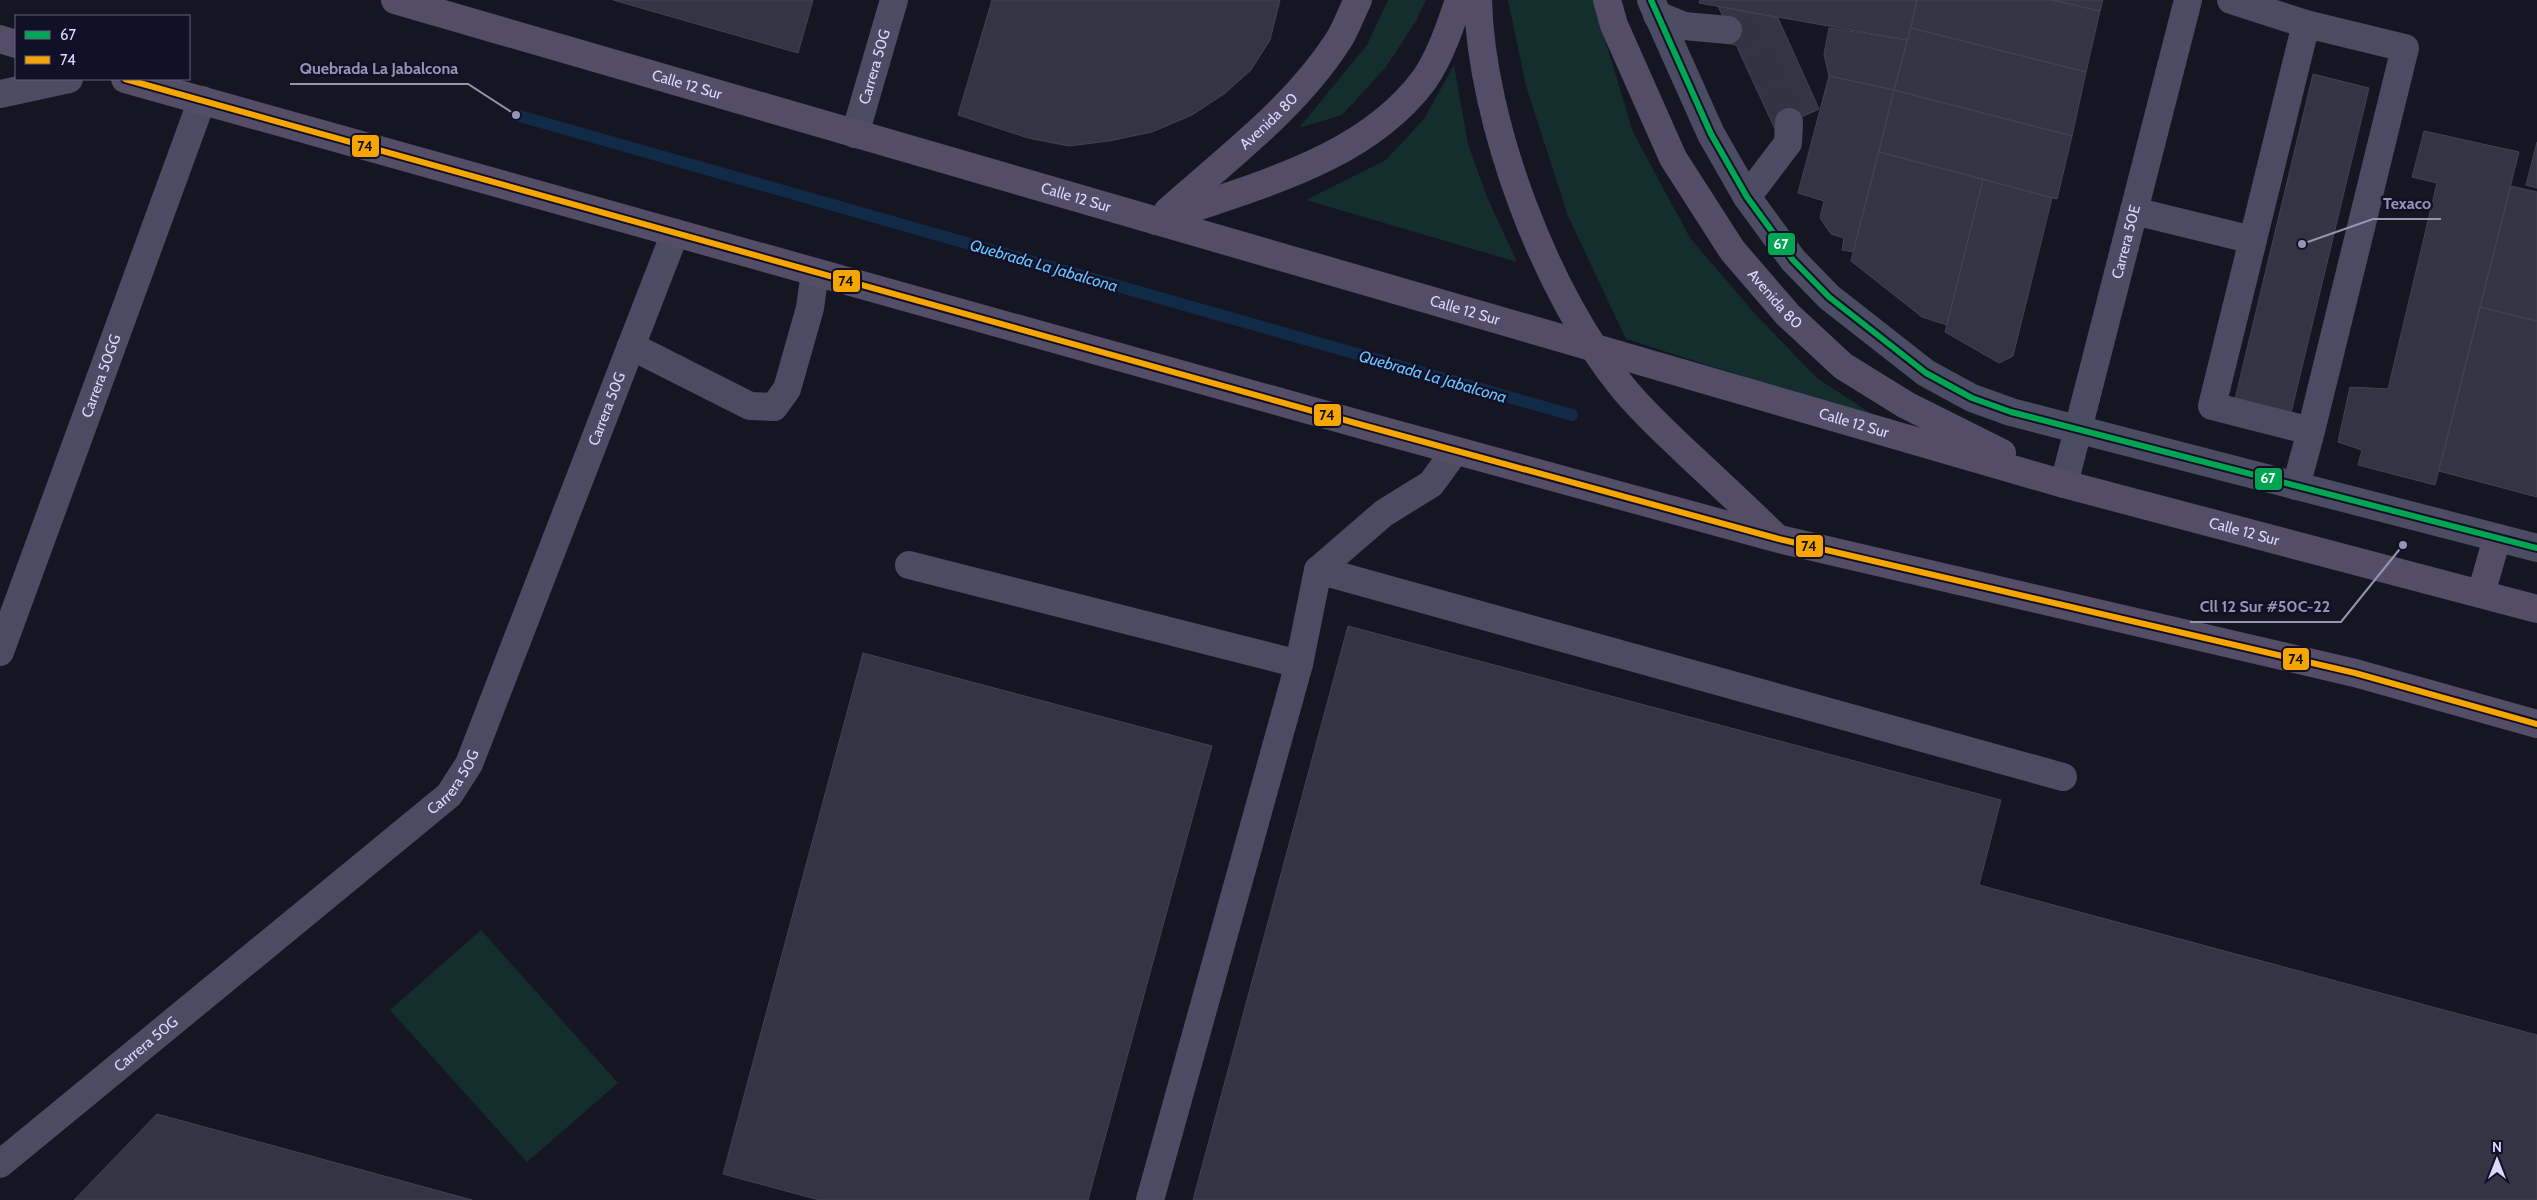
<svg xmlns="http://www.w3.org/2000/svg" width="2537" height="1200" font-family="Cabin,sans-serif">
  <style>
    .green { fill: #132e2c }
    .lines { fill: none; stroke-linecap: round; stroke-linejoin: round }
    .stream { stroke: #112a48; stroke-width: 12 }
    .building { fill: #343444; stroke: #434156 }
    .minor-tunnel { stroke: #333343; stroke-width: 28; stroke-dasharray: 28 14; stroke-linecap: butt }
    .minor { stroke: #4b4c63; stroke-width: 28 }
    .major { stroke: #534d68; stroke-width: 28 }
    .bus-1-casing { stroke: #121028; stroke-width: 10 }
    .bus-2-casing { stroke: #121028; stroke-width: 10 }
    .bus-1 { stroke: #00a651; stroke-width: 6 }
    .bus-2 { stroke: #f7a600; stroke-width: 6 }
    .labels { text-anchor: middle; stroke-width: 5; stroke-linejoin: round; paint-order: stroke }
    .street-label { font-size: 15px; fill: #d9d8fe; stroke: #121028 }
    .water-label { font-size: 16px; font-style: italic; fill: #68c5fc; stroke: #121028 }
    .leader { fill: none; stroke: #9594b1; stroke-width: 2 }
    .callout-dot { fill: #9594b1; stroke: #121028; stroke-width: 2 }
    .callout-label { font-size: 16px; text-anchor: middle; font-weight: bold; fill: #9594b1; stroke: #121028; stroke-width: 5; stroke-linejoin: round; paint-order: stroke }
    .line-badge { stroke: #121028; stroke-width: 2 }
    .badge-label { font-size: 14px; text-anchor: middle; font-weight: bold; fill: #fff }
    .pale-badge-label { font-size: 14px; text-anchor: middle; font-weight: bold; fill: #111 }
  </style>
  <rect width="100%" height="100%" fill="#161622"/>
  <path class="green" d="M1388 0H1426L1416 21 1386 67 1342 115 1299 128 1367 45Z
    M1508 0H1593L1633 132 1690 238 1756 315 1817 378 1881 420 1626 339 1568 216 1526 86Z
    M1454 65 1468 144 1487 197 1517 262 1306 200 1386 160 1424 119Z
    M481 930 618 1083 527 1162 390 1010Z"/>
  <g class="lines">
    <path class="stream" d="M516 115 1572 415"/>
  </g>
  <path class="building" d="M613 0H813L798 53Z
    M992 0H1280L1270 40 1251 70 1224 94 1192 115 1152 132 1109 141 1069 146 1028 138 958 115Z
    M1700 0H1917L1907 40 1699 3Z
    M1917 0H2052L2100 11 2086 72 1911 28Z
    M2052 0H2103L2100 11Z
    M1718 6 1778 18 1819 109 1775 129Z
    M1829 28 1907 40 1894 90 1829 76 1824 54Z
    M1911 28 2086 72 2072 136 1894 90Z
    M2313 74 2369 88 2291 413 2235 399Z
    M1829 76 1894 90 1853 252 1842 250 1844 238 1831 234 1820 218 1824 201 1798 193Z
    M1894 90 2072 136 2057 199 1879 152Z
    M2424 131 2519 152 2435 485 2358 465 2362 450 2338 442 2350 387 2388 389 2437 183 2412 177Z
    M2537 142V188L2526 185Z
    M1879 152 1983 179 1947 325 1922 317 1851 261Z
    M1983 179 2052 198 2013 356 1999 363 1945 332Z
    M2511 186 2537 192V321L2480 307Z
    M2480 307 2537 321V497L2439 471Z
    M1348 626 2001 800 1979 885 2537 1035V1200H1193Z
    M863 653 1212 746 1088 1200H819L723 1174Z
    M157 1114 472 1200H74Z"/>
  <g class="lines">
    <path class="minor-tunnel" d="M1728 30 1747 34 1789 122"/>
    <g class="minor">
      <path d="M1651 0 1711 134 1747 197 1793 260 1829 297 1926 373 1972 398 2011 412 2537 548"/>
      <path d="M2231 0 2306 24"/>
      <path d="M1657 15 1684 26 1728 30"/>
      <path d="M0 94 69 79"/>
      <path id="s1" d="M855 134 894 0"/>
      <path d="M1747 197 1788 143 1789 122"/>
      <path d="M2134 211 2253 240"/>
      <path d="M631 346 750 406 774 407 787 389 810 308 815 272"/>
      <path id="s2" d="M2064 484 2188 0"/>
      <path d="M2296 486 2311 431 2405 48 2306 24 2212 406 2311 431"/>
      <path d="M909 565 1299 664"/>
      <path d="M1318 570 1384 513 1431 484 1455 451"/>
      <path id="s3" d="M0 652 202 100"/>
      <path id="s4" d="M0 1164 449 795 469 764 675 233"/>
      <path d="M1150 1200 1299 664 1318 570 2063 777"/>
    </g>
    <g class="major">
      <path id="s5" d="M395 0 2064 484 2537 609"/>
      <path d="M1478 0C1481 122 1546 295 1624 389 1643 412 1666 433 1688 454 1717 481 1747 509 1776 537"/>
      <path id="s6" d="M1607 0 1614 25 1673 158 1732 250 1788 315 1843 366 1906 405 2002 453"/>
      <path d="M0 39 16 44"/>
      <path d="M125 79 1366 426 1779 539 2355 673 2537 724"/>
      <path id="s7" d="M1168 211C1227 158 1295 108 1338 41 1346 29 1351 13 1358 0"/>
      <path d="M1156 221C1249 187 1362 163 1424 80 1440 57 1450 27 1459 0"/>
      <path d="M2481 594 2497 538"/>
    </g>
    <defs>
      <path id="bus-1" d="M1651 0 1711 134 1747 197 1793 260 1829 297 1926 373 1972 398 2011 412 2537 548"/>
      <path id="bus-2" d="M125 79 1366 426 1779 539 2355 673 2537 724"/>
    </defs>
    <use href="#bus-1" class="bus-1-casing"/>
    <use href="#bus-2" class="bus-2-casing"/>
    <use href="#bus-1" class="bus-1"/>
    <use href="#bus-2" class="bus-2"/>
  </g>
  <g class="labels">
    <g class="street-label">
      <text dy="5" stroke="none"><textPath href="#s1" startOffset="70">Carrera 50G</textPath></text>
      <text dy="5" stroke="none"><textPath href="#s5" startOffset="304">Calle 12 Sur</textPath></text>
      <text dy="5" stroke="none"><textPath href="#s7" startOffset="135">Avenida 80</textPath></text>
      <text dy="5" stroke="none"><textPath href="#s5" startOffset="709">Calle 12 Sur</textPath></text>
      <text dy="5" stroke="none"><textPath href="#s2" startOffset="250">Carrera 50E</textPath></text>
      <text dy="5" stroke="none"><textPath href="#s6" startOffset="346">Avenida 80</textPath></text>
      <text dy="5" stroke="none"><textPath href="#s5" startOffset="1114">Calle 12 Sur</textPath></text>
      <text dy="5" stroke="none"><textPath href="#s3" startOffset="294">Carrera 50GG</textPath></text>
      <text dy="5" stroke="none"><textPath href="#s4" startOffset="999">Carrera 50G</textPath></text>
      <text dy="5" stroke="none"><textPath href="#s5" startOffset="1519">Calle 12 Sur</textPath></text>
      <text dy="5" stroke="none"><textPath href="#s5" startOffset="1924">Calle 12 Sur</textPath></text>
      <text dy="5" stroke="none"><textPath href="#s4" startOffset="594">Carrera 50G</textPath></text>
      <text dy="5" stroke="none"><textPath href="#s4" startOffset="189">Carrera 50G</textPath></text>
    </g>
    <g class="water-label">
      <text transform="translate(1044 265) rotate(16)" y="6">Quebrada La Jabalcona</text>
      <text transform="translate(1433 376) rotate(16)" y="6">Quebrada La Jabalcona</text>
    </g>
  </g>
  <path class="leader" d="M516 115L468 84H290M2302 244L2373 219H2441M2403 545L2341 622H2190"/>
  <g class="callout-dot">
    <circle cx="516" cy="115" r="5"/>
    <circle cx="2302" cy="244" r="5"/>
    <circle cx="2403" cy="545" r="5"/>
  </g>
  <g class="callout-label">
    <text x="379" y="74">Quebrada La Jabalcona</text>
    <text x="2407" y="209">Texaco</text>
    <text x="2265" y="612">Cll 12 Sur #50C-22</text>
  </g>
  <g class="line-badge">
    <rect x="351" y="134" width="29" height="24" rx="5" fill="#f7a600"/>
    <rect x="1767" y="232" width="29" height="24" rx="5" fill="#00a651"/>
    <rect x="832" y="269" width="29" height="24" rx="5" fill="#f7a600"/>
    <rect x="1313" y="403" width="29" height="24" rx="5" fill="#f7a600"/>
    <rect x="2254" y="467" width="29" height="24" rx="5" fill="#00a651"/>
    <rect x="1795" y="534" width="29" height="24" rx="5" fill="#f7a600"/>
    <rect x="2282" y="647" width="28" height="24" rx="5" fill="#f7a600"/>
  </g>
  <g class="badge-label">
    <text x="1781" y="249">67</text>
    <text x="2268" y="483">67</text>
  </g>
  <g class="pale-badge-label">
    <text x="365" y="151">74</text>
    <text x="846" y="286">74</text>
    <text x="1327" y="420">74</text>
    <text x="1809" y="551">74</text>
    <text x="2296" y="664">74</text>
  </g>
  <rect x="15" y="15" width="175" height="65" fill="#121028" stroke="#62607e"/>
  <rect x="25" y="31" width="25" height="8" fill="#00a651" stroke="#62607e"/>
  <text x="60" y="40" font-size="15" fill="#d9d8fe">67</text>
  <rect x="25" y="56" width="25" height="8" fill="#f7a600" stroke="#62607e"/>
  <text x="60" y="65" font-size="15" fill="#d9d8fe">74</text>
  <g transform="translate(2497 1160)" stroke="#121028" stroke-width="4" paint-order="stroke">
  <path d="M0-4L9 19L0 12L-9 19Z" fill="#d9d8fe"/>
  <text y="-8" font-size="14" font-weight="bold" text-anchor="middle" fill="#d9d8fe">N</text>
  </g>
</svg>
